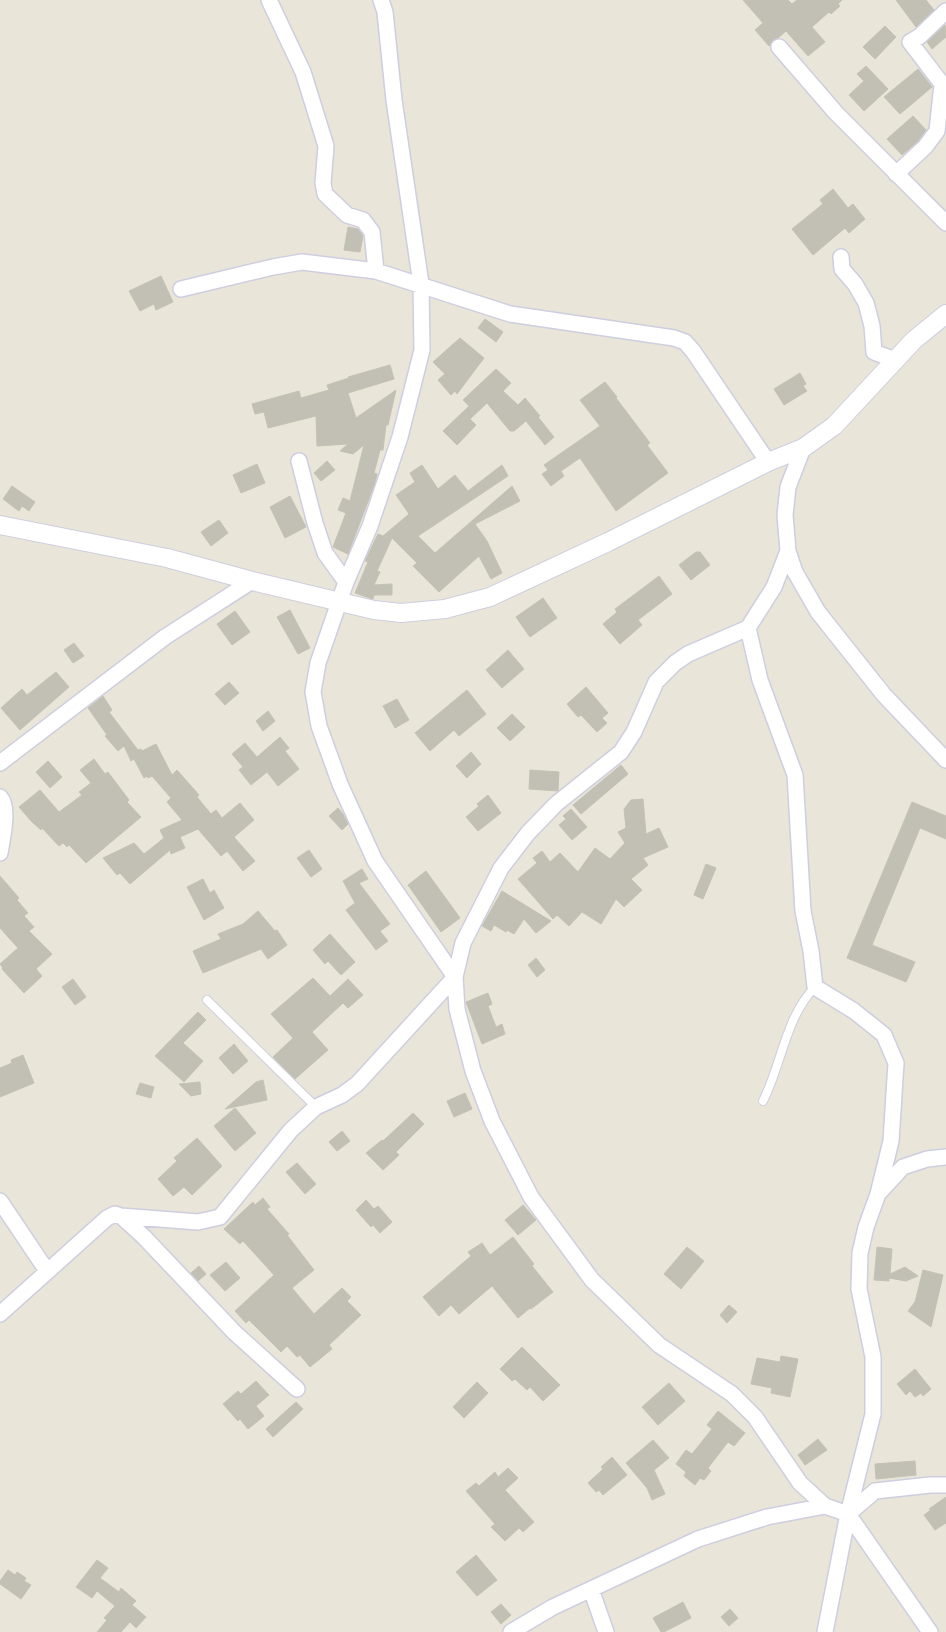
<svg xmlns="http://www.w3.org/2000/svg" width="946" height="1632" font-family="'Sofia Sans Condensed',sans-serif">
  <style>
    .building { fill: #c2bfb4; stroke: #c4c2b3 }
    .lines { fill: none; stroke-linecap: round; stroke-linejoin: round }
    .service-casing { stroke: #cecee0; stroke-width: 10 }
    .minor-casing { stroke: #cecee0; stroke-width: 18 }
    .tertiary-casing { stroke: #cecee0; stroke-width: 20 }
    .service { stroke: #fff; stroke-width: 8 }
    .minor { stroke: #fff; stroke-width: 15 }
    .tertiary { stroke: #fff; stroke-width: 18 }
  </style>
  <rect width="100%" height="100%" fill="#e9e5d9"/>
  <path class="building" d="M743 0H788L792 4 797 0H842L838 4 840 6 831 14 829 12 812 27 825 42 808 56 786 31 778 38 773 40 769 46 755 30 763 23Z
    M896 0H926L934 10 916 27Z
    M945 25 946 37 932 49 927 42Z
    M885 26 896 37 875 59 863 47Z
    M866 66 888 89 864 111 849 95 864 81 857 74Z
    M918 69 932 87 900 114 884 97Z
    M913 116 926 130 918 141 902 155 887 139Z
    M833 189 848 208 853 204 865 219 849 233 845 228 813 255 792 229 823 204 820 200Z
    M348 227 358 229 363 236 360 252 344 250Z
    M161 276 173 302 156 310 154 304 140 311 129 291Z
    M485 319 503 332 496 342 478 328Z
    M460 338 484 358 457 394 455 391 451 395 438 380 445 374 433 362Z
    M390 365 394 379 348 393 356 418 396 390 388 425H386L383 450H380L374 473 377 474 375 483 348 554 333 547 346 513 338 510 343 498 350 501 364 445 353 454 340 451 348 444 317 446 316 416 268 428 264 412 255 414 252 404 299 391 301 398 329 390 327 385 349 378 348 377Z
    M496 369 511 383 503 391 518 405 525 398 540 416 538 417 554 437 545 445 526 421 514 431H510L487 403 470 419 476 425 457 445 443 431 469 406 463 400Z
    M800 373 806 384 803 386 807 391 784 405 774 389Z
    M605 382 617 397 616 398 650 443 647 445 668 473 616 511 580 458 561 471 564 476 551 486 542 474 548 470 544 465 600 426 580 400Z
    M327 461 335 470 321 481 314 473Z
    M257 464 265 483 241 493 233 475Z
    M422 465 438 489 455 475 468 491 502 465 508 476 418 536 435 553 512 486 520 501 475 524 487 541 502 573 491 579 479 556 439 592 413 566 417 563 392 538 377 571 380 572 374 585 392 584V595H374L373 599 355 593 368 562 365 561 378 534 383 536 409 514 396 495 415 482 410 473Z
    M12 486 35 502 29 511 22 506 19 511 3 499Z
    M290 496 306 527 285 538 270 507Z
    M219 520 228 533 211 546 201 532Z
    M696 552H700L710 565 691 580 679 565Z
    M659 576 672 594 638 620 642 625 620 644 603 624 617 612 615 609Z
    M543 598 557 618 530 637 516 617Z
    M290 610 310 648 298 654 277 617Z
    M235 611 250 632 232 645 217 624Z
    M74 643 84 656 73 663 64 650Z
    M508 650 524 669 502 688 486 670Z
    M56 672 69 687 20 730 1 708 22 689 27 695Z
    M229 682 239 693 225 705 215 694Z
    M586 687 608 713 602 718 607 723 597 732 581 715 578 717 567 704Z
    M467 690 486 714 459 736 454 730 430 751 415 733Z
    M103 696 112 710 109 712 138 750 141 749 142 751 156 744 172 775 177 770 199 795 197 797 211 814 216 810 222 818 240 803 254 820 234 837 255 861 243 871 227 851 221 856 198 829 180 837 185 848 171 854 170 850 130 884 120 873 117 875 103 858 134 843 144 854 164 838 160 830 182 820 167 802 171 798 152 776 148 778 147 776 144 778 134 759 131 761 124 746 118 751 105 736 107 735 88 708Z
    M397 699 409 720 395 728 383 706Z
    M268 711 275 721 263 731 256 721Z
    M512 714 525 727 510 741 497 728Z
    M280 737 289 748 285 751 299 769 278 786 267 772 251 785 239 770 243 767 232 754 245 743 257 757Z
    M471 752 481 764 467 778 456 766Z
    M94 759 105 774 108 772 129 800 127 802 141 817 86 863 69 845 67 847 63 843 59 846 42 828 41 830 31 821 19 807 40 790 59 812 82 795 79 792 91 783 80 770Z
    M48 761 62 777 50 788 36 772Z
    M621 765 628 774 581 814 573 805Z
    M530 770 559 772 558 791 529 789Z
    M488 795 501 813 478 831 466 817 479 806 477 804Z
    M643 799 646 834 659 828 668 847 643 858 648 865 631 879 642 890 624 907 616 899 601 924 582 912 569 926 557 915 553 919 518 879 537 863 533 858 542 851 550 862 560 853 578 872 595 848 610 859 625 843 618 832 626 828 624 809 631 800Z
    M912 802 946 816V839L920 828 872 945 915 962 906 982 847 958Z
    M338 808 343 814 348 824 342 830 329 816Z
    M571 809 587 827 572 840 559 825 566 819 563 816Z
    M309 850 322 869 311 877 297 858Z
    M706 864 716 868 703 899 694 895Z
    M362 869 368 879 359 883 390 924 380 931 388 941 376 950 346 910 355 903 343 881Z
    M426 871 460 918 441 932 408 885Z
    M0 876 19 898 17 900 28 913 24 916 34 927 29 931 52 954 36 969 42 976 24 993 2 969 3 968 0 964 18 948 0 928Z
    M203 879 210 893 214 890 224 908 204 920 187 887Z
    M502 891 551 921 536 933 524 919 514 934 507 930 506 932 494 925 491 931 482 926Z
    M258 911 275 931 277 930 287 945 268 959 261 949 203 973 193 951 221 939 218 934 243 924Z
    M330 934 355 962 341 975 328 961 325 964 313 950Z
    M536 958 545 970 537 977 528 965Z
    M313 978 330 996 348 979 363 995 348 1008 343 1003 312 1032 328 1050 295 1079 273 1057 293 1038 271 1014Z
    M73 979 86 997 75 1005 62 987Z
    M488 993 492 1004 488 1006 496 1027 502 1024 505 1034 482 1044 466 1002Z
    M198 1012 206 1020 183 1043 203 1061 184 1082 155 1056Z
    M234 1044 248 1061 233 1074 219 1058Z
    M23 1055 34 1083 0 1097V1068L12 1063 11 1060Z
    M263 1080 267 1100 225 1109 256 1082Z
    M200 1082 201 1094 191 1096 179 1084Z
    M140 1083 154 1087 151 1098 136 1094Z
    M465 1093 472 1109 454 1117 447 1101Z
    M235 1108 256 1133 235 1151 214 1126Z
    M413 1113 424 1124 396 1152 399 1155 383 1170 366 1153 382 1140 383 1141Z
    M342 1131 350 1141 337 1151 329 1142Z
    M197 1138 222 1166 192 1195 184 1187 173 1196 158 1179 177 1161 174 1158Z
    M297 1163 316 1184 305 1194 286 1172Z
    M263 1198 270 1207 267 1209 289 1234 287 1235 314 1270 292 1288 314 1314 342 1288 351 1297 347 1301 361 1315 329 1345 332 1349 310 1367 300 1355 297 1357 287 1346 281 1352 249 1320 246 1323 235 1311 274 1275 243 1241 240 1244 224 1229 253 1202 255 1205Z
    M366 1200 374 1209 378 1206 392 1222 380 1233 373 1225 371 1227 356 1210Z
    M523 1205 536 1220 518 1235 505 1220Z
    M513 1237 534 1264 532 1266 553 1292 531 1309 530 1308 518 1318 492 1286 459 1314 451 1305 439 1316 423 1297 471 1256 468 1252 482 1243 490 1255Z
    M687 1247 704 1261 681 1289 664 1274Z
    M877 1247 892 1249 890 1274 905 1267 918 1276 906 1281 889 1278V1281L874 1280Z
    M226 1262 240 1278 225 1291 210 1275Z
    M199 1266 206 1274 198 1281 191 1273Z
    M923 1270 943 1275 931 1327 908 1311 915 1302Z
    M729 1305 737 1312 727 1323 720 1315Z
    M522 1347 560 1385 543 1401 530 1387 527 1390 515 1379 512 1381 500 1369Z
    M781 1356 798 1359 790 1397 771 1393 772 1388 751 1384 757 1358 780 1362Z
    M915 1369 931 1389 923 1396 921 1393 915 1397 910 1391 906 1395 897 1384Z
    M256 1381 269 1395 256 1406 264 1416 248 1429 240 1419 238 1421 223 1404 238 1391 241 1394Z
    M477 1382 488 1393 464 1418 453 1407Z
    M669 1383 685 1401 658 1425 642 1407Z
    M296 1402 303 1409 273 1437 266 1429Z
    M718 1411 745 1433 734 1446 728 1442 708 1468 711 1471 704 1480 700 1478 695 1485 684 1476 686 1472 676 1464 686 1450 692 1454 712 1429 707 1425Z
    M818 1439 827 1450 805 1465 798 1455Z
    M653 1440 669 1458 654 1470 665 1494 652 1500 647 1488 626 1463Z
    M612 1457 627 1475 603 1495 599 1490 596 1492 588 1483 603 1469 601 1467Z
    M915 1461 916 1475 876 1479 875 1464Z
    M508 1468 518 1478 505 1490 534 1522 523 1532 519 1528 505 1541 491 1527 495 1524 466 1491 476 1483 479 1486 495 1472 498 1477Z
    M946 1497V1523L935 1530 924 1515 931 1510 929 1509Z
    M476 1555 497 1580 477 1596 456 1572Z
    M97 1560 108 1568 100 1578 119 1592 121 1588 136 1601 132 1605 146 1617 136 1628 130 1622 121 1632H97L107 1620 104 1618 115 1606 97 1591 92 1598 76 1587Z
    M8 1570 15 1575 17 1572 26 1578 24 1581 31 1585 21 1599 0 1584V1581Z
    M683 1602 691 1618 664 1632H661L653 1618Z
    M501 1604 511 1615 501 1624 491 1612Z
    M730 1609 738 1618 729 1626 721 1617Z"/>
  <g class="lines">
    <defs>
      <path id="service" d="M207 1000 316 1107
        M763 1101C782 1064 785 1018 815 987"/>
      <path id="minor" d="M269 0 303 72 326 146 323 183 325 194 347 215 363 220 372 232 376 271
        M381 0 385 12 394 100 421 284 422 350 400 437 370 526 346 582 318 663 313 692 319 726 340 784 375 861 455 977 457 1009 473 1071 492 1121 531 1197 592 1280 659 1345 732 1394 755 1417 800 1483 825 1506 848 1514 930 1632
        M779 47 836 113 946 223
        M896 174 925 147 937 131 942 84 910 42 920 36 946 11
        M841 257 842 269 855 284 866 303 872 326 874 352 895 360
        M181 289 273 267 302 262 376 271 510 314 674 338 685 342 693 351 768 462
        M803 448 788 487 785 515 788 551 795 572 818 612 884 695 946 760
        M299 461 315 523 325 553 346 582
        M748 628 760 680 795 775 803 911 811 951 815 987 854 1011 884 1035 896 1063 891 1141 878 1194
        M0 763 165 637 252 581
        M0 797C10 807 2 840 0 853
        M0 1201 47 1271
        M121 1216 144 1237 235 1333 297 1389
        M0 1314 107 1218 115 1214 121 1216 198 1222 220 1217 291 1130 316 1107 342 1095 357 1084 455 977 463 943 501 868 528 833 556 804 621 752 634 732 656 682 675 663 688 654 748 628 774 587 788 551
        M848 1514 875 1491 930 1485H946
        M591 1589 606 1632
        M511 1632 553 1607 698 1539 767 1517 825 1506
        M825 1632 848 1514 873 1414V1357L859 1289 860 1253 866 1227 878 1194 903 1167 927 1159 946 1157"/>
      <path id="tertiary" d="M0 525 167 558 252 581 374 610 401 613 445 609 490 597 608 542 768 462 803 448 834 426 914 340 946 314"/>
    </defs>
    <use href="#service" class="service-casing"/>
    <use href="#minor" class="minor-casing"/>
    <use href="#tertiary" class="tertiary-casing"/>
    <use href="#service" class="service"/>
    <use href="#minor" class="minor"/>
    <use href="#tertiary" class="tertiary"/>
  </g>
</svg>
